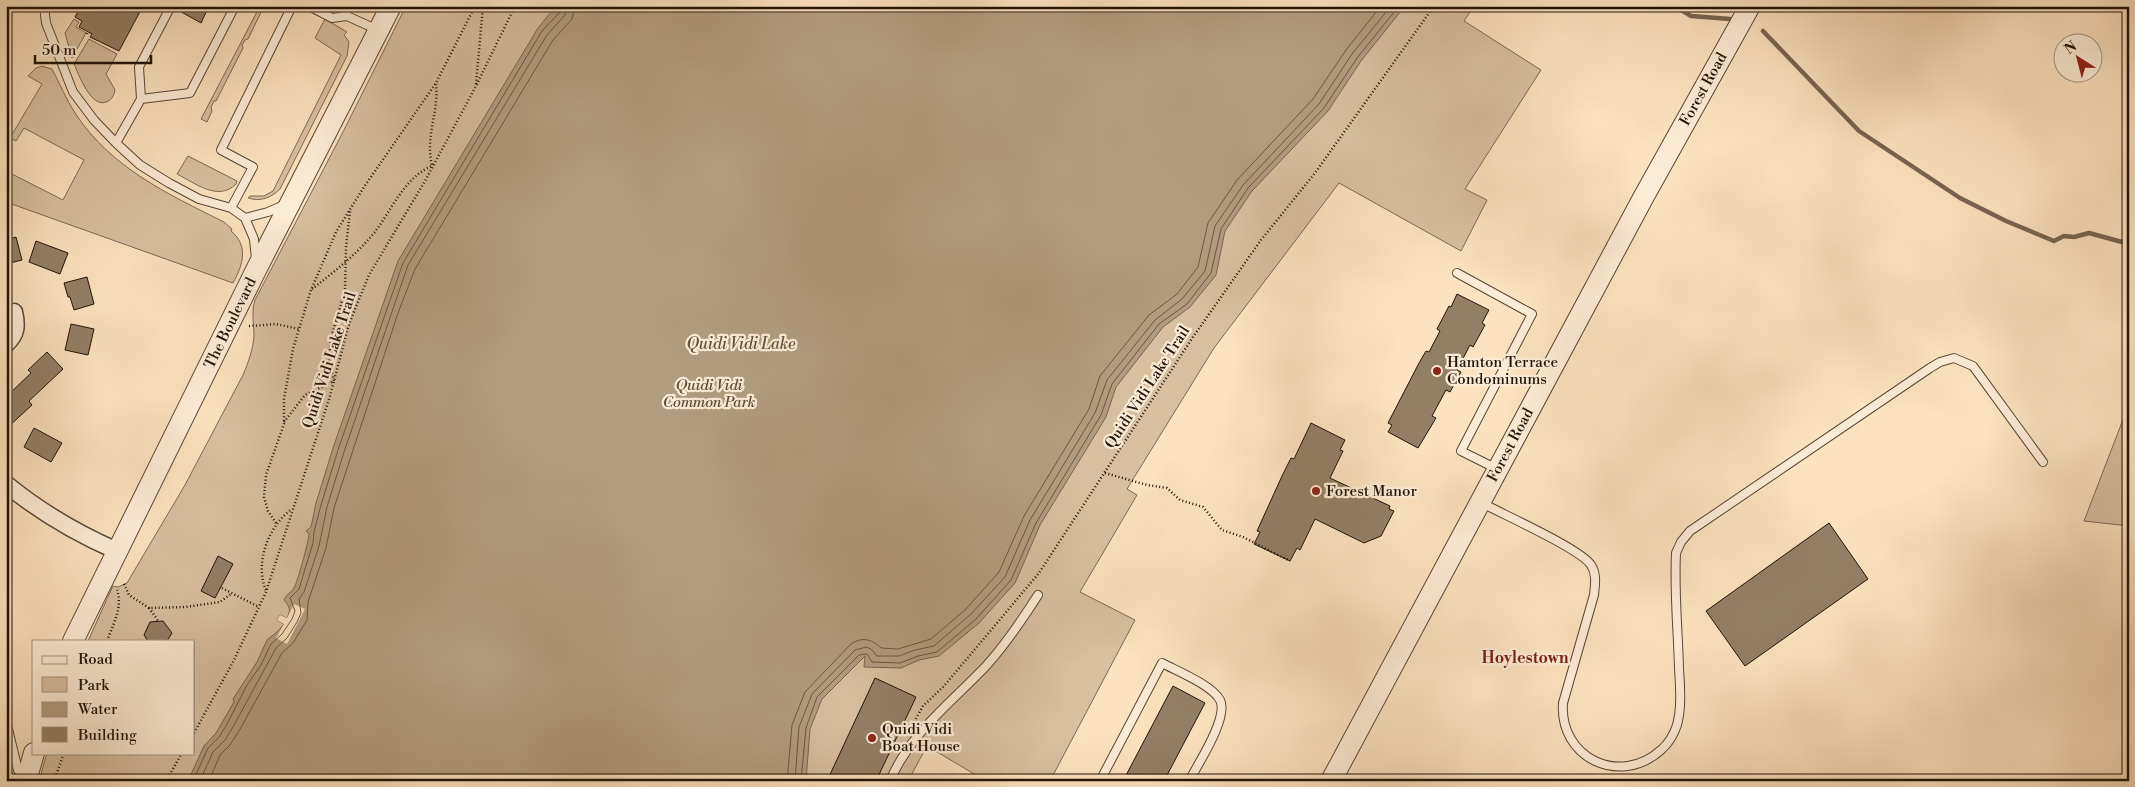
<svg xmlns="http://www.w3.org/2000/svg" width="2135" height="787" font-family="'Libre Bodoni',serif">
  <style>
    .green { fill: #d7bf9f; stroke: #7c6952 }
    .water { fill: #b29c7f; stroke: #78654f }
    .pier { fill: #fce2be }
    .lines { fill: none; stroke-linecap: round; stroke-linejoin: round }
    .shore { stroke: #6a5842; stroke-width: 1 }
    .stream { stroke: #78654f; stroke-width: 4.5 }
    .building { fill: #937f66; stroke: #211306 }
    .service-casing { stroke: #584734; stroke-width: 10 }
    .minor-casing { stroke: #584734; stroke-width: 19 }
    .tertiary-casing { stroke: #584734; stroke-width: 22 }
    .path { stroke: #211306; stroke-width: 2.5; stroke-dasharray: 1 2.5; stroke-linecap: butt }
    .service { stroke: #fdecd5; stroke-width: 8 }
    .minor { stroke: #fdecd5; stroke-width: 16 }
    .tertiary { stroke: #fdecd5; stroke-width: 20 }
    .poi-dot { fill: #8f2418; stroke: #fdecd5; stroke-width: 2 }
    .labels { text-anchor: middle; stroke-width: 4.5; stroke-linejoin: round; paint-order: stroke }
    .street-label { font-size: 15px; fill: #211306; stroke: #fdecd5 }
    .poi-label { font-size: 15px; fill: #211306; stroke: #fdecd5; text-anchor: start }
    .park-label { font-size: 15px; font-style: italic; fill: #614f3c; stroke: #fdecd5 }
    .water-label { font-size: 16px; font-style: italic; fill: #62513c; stroke: #fdecd5 }
    .neighbourhood-label { font-size: 16px; font-weight: bold; fill: #7a1f14; stroke: #fdecd5 }
  </style>
  <rect width="100%" height="100%" fill="#fce2be"/>
  <filter id="stains"><feTurbulence type="fractalNoise" baseFrequency=".004" numOctaves="4"/><feColorMatrix values="0 0 0 0 .2 0 0 0 0 .09 0 0 0 0 .02 0 0 0 .5 -.17"/></filter>
  <radialGradient id="worn" r=".72"><stop offset=".6" stop-color="#630" stop-opacity="0"/><stop offset="1" stop-color="#630" stop-opacity=".3"/></radialGradient>
  <path class="green" d="M260 6H264L248 39 245 40 242 45 243 48 216 101H214L211 107 212 111 207 122 201 119Z
    M406 6H1474L1464 21 1541 70 1465 189 1487 200 1461 251 1339 183 1214 348 1127 489 1137 495 1080 592 1135 620 1050 781H986L927 746 908 781H39L47 753H194V641H88L112 588 113 586 118 587 127 583 185 485 243 375C248 363 253 350 254 336 254 323 251 312 255 300L342 134Z
    M74 19 79 22 76 27 86 33 72 58 65 33Z
    M325 19 347 32 344 35 349 42 347 56 280 189C271 198 260 202 248 198L250 196H264L273 191 341 55 315 38Z
    M89 39 117 54 106 74 115 90C114 95 112 100 106 102 91 108 79 75 74 64Z
    M42 66 52 69C60 84 66 99 75 113 111 168 168 194 224 222L232 229 231 231C249 246 243 265 233 283L6 202V171L63 200 84 160 24 128 16 141 10 138 42 84 28 76 36 68Z
    M188 156 237 181 236 184C218 202 195 183 177 174Z
    M2129 404V526L2084 521Z"/>
  <path class="water" d="M556 6H1405L1361 61 1328 111 1252 191 1225 231 1216 275 1190 307 1163 327 1116 387 1106 417 1040 525 1015 583 979 623 939 656 919 660 901 668 864 667 865 656 822 699 810 729 806 781H188L204 746 216 733 234 702 233 699 257 662 267 640 278 631 284 624 277 620 280 615 287 618C291 610 290 607 284 600 287 593 291 593 294 588 297 584 309 540 309 534L306 531 311 527 316 503 333 448 398 261 538 28Z"/>
  <path class="pier" d="M294 604 305 609 287 644 276 638 284 624 277 620 280 615 287 618Z"/>
  <g class="lines">
    <path class="shore" d="M193 781 208 748 220 736 227 724 247 685 261 665 271 644 282 634 292 619 295 611 290 598 299 589 313 543 314 532 321 505 338 450 403 263 542 31 560 12 561 6
      M200 781 213 752 225 740 233 727 276 648 287 638 297 622 301 613 299 599 304 592 319 546 327 507 344 452 408 265 547 35 565 15 567 6
      M209 781 220 755 230 745 239 731 282 653 293 643 307 620 308 602 326 548 334 508 398 313 415 269 553 40 572 19 575 6
      M787 781 792 725 805 692 850 645C861 636 872 639 881 648L898 649 931 639 966 609 999 572 1024 516 1089 409 1100 376 1149 315 1177 294 1198 267 1208 223 1237 180 1313 99 1346 50 1381 6
      M795 781 799 727 812 694 855 650 866 647 871 649 877 656H899L915 650 934 646 971 614 1005 577 1030 520 1095 413 1107 380 1155 320 1182 299 1205 271 1215 226 1243 185 1319 104 1352 54 1391 6
      M801 781 806 728 817 697 859 655 867 654 872 662 900 663 918 656 937 652 976 619 1011 580 1036 523 1101 415 1112 384 1159 324 1187 304 1211 273 1221 229 1248 188 1324 108 1357 58 1399 6"/>
    <path class="stream" d="M1675 6 1691 16 1730 19
      M1763 31 1859 131 1960 198 2006 221 2054 241 2064 236 2074 237 2089 233 2122 242 2129 238"/>
  </g>
  <path class="building" d="M81 6H143L119 51 90 37 92 34 79 27 82 21 75 17Z
    M177 6H209L201 23 176 9Z
    M16 237 22 260 6 264V240Z
    M36 241 68 253 60 274 29 262Z
    M87 277 94 304 74 310 70 297H68L64 283Z
    M1457 294 1489 310 1482 323 1485 325 1473 347 1470 345 1457 370 1461 372 1450 392 1446 390 1432 416 1436 418 1418 448 1388 432 1392 425 1388 423 1419 363 1426 351 1429 352 1440 331 1437 329 1449 306 1451 307Z
    M71 324 94 329 88 355 65 350Z
    M47 352 63 369 29 401 32 405 6 429V397L31 373 28 370Z
    M1311 423 1345 440 1340 450 1343 451 1330 478 1390 506 1389 509 1394 511 1381 536 1364 543 1315 519 1300 550 1297 548 1290 561 1254 544 1260 532 1257 531 1282 476 1291 458 1294 459Z
    M34 428 62 443 51 462 24 447Z
    M1829 523 1868 579 1745 666 1706 611Z
    M218 556 233 564 215 598 201 591Z
    M163 621 172 633 167 641H148L144 635 150 622Z
    M875 678 916 697 876 781H827Z
    M1173 686 1205 703 1164 781H1123Z"/>
  <g class="lines">
    <defs>
      <path id="service" d="M44 6 46 23 73 92 94 120 116 143 140 165 169 183 199 199 231 208 245 218 268 212 284 205
        M309 6 332 18 347 16 378 30
        M342 6 347 16
        M141 99 139 67 171 6
        M116 143 141 99 190 93 235 6
        M231 208 253 167 221 150 292 6
        M245 218 254 239 256 259
        M1457 273 1532 314 1461 451 1497 469
        M1480 502C1502 514 1581 549 1591 565 1597 574 1595 585 1594 595L1563 703C1559 758 1620 787 1661 750 1668 744 1674 734 1677 725 1682 707 1680 686 1679 668 1678 630 1674 591 1676 553L1681 542 1690 531 1930 368 1940 362 1954 358 1973 366 2043 462
        M6 721 18 770 24 778
        M890 781C910 733 951 703 986 666 1006 644 1022 620 1038 595
        M1100 781 1162 663C1177 671 1212 685 1220 700 1229 717 1198 764 1189 781"/>
      <path id="minor" d="M6 344C17 334 17 325 14 312
        M6 484C40 512 76 533 117 551"/>
      <path id="tertiary" d="M73 641 256 270 391 6
        M26 781 34 753
        M1331 781 1643 198 1750 6"/>
    </defs>
    <use href="#service" class="service-casing"/>
    <use href="#minor" class="minor-casing"/>
    <use href="#tertiary" class="tertiary-casing"/>
    <path class="path" d="M87 34 88 32
      M476 84 483 6
      M312 289C334 272 357 254 375 232 392 209 405 177 432 166 425 133 439 114 436 84
      M249 326 276 324 299 329
      M284 422 305 395 334 381 329 361 331 338 345 290 346 247 350 211
      M1105 473 1147 485 1167 488 1180 500 1203 507 1222 530 1243 537 1290 561
      M276 523 268 511 264 497 266 475 284 424V399L293 349 311 290 336 232 364 187 436 83 475 6
      M124 584 129 595 149 608 185 607 220 602 232 593
      M222 588 259 607
      M266 590C254 563 269 525 292 509
      M149 608 159 622
      M107 641C113 624 123 608 117 590
      M914 722 923 706 944 686 1039 573 1193 337 1261 240 1315 173 1434 6
      M194 733 234 660 266 592 330 396 349 324 369 275 425 181 476 86 515 6
      M54 781 64 753
      M166 781 182 753
      M820 781H823"/>
    <use href="#service" class="service"/>
    <use href="#minor" class="minor"/>
    <use href="#tertiary" class="tertiary"/>
  </g>
  <g class="poi-dot">
    <circle cx="1437" cy="371" r="5"/>
    <circle cx="1316" cy="491" r="5"/>
    <circle cx="872" cy="738" r="5"/>
  </g>
  <g class="labels">
    <g class="street-label">
      <text transform="translate(1703 89) rotate(-61)" y="5">Forest Road</text>
      <text transform="translate(230 323) rotate(-64)" y="5">The Boulevard</text>
      <text transform="translate(329 360) rotate(-72)" y="5">Quidi Vidi Lake Trail</text>
      <text transform="translate(1147 387) rotate(-57)" y="5">Quidi Vidi Lake Trail</text>
      <text transform="translate(1510 445) rotate(-62)" y="5">Forest Road</text>
    </g>
    <g class="poi-label">
      <text x="1447" y="367">Hamton Terrace<tspan x="1447" dy="17">Condominums</tspan></text>
      <text x="1326" y="496">Forest Manor</text>
      <text x="882" y="734">Quidi Vidi<tspan x="882" dy="17">Boat House</tspan></text>
    </g>
    <g class="park-label">
      <text x="709" y="390">Quidi Vidi<tspan x="709" dy="17">Common Park</tspan></text>
    </g>
    <g class="water-label">
      <text x="741" y="349">Quidi Vidi Lake</text>
    </g>
    <g class="neighbourhood-label">
      <text x="1525" y="663">Hoylestown</text>
    </g>
  </g>
  <rect width="2135" height="787" fill="none" stroke="#fce2be" stroke-width="25"/>
  <rect x="8" y="8" width="2120" height="772" fill="none" stroke="#211306" stroke-width="2.5"/>
  <rect x="12" y="12" width="2110" height="762" fill="none" stroke="#211306"/>
  <rect x="32" y="640" width="162" height="115" fill="#fdecd5" stroke="#a59582"/>
  <rect x="42" y="656" width="25" height="8" fill="#fdecd5" stroke="#a59582"/>
  <text x="78" y="664" font-size="15" fill="#211306">Road</text>
  <rect x="42" y="677" width="25" height="15" fill="#d7bf9f" stroke="#a59582"/>
  <text x="78" y="690" font-size="15" fill="#211306">Park</text>
  <rect x="42" y="702" width="25" height="15" fill="#b29c7f" stroke="#a59582"/>
  <text x="78" y="714" font-size="15" fill="#211306">Water</text>
  <rect x="42" y="727" width="25" height="15" fill="#937f66" stroke="#a59582"/>
  <text x="78" y="740" font-size="15" fill="#211306">Building</text>
  <g transform="translate(2078 58) rotate(324)"><circle r="24" fill="#fdecd5" stroke="#a59582"/>
  <path d="M0-4L9 19L0 12L-9 19Z" fill="#8f2418"/>
  <text y="-8" font-size="14" font-weight="bold" text-anchor="middle" fill="#211306">N</text>
  </g>
  <path d="M35 55v8h116v-8" fill="none" stroke="#211306" stroke-width="2.5"/>
  <text x="42" y="55" font-size="15" fill="#211306" stroke="#fdecd5" stroke-width="4" paint-order="stroke">50 m</text>
  <rect width="100%" height="100%" filter="url(#stains)"/>
  <rect width="100%" height="100%" fill="url(#worn)"/>
</svg>
